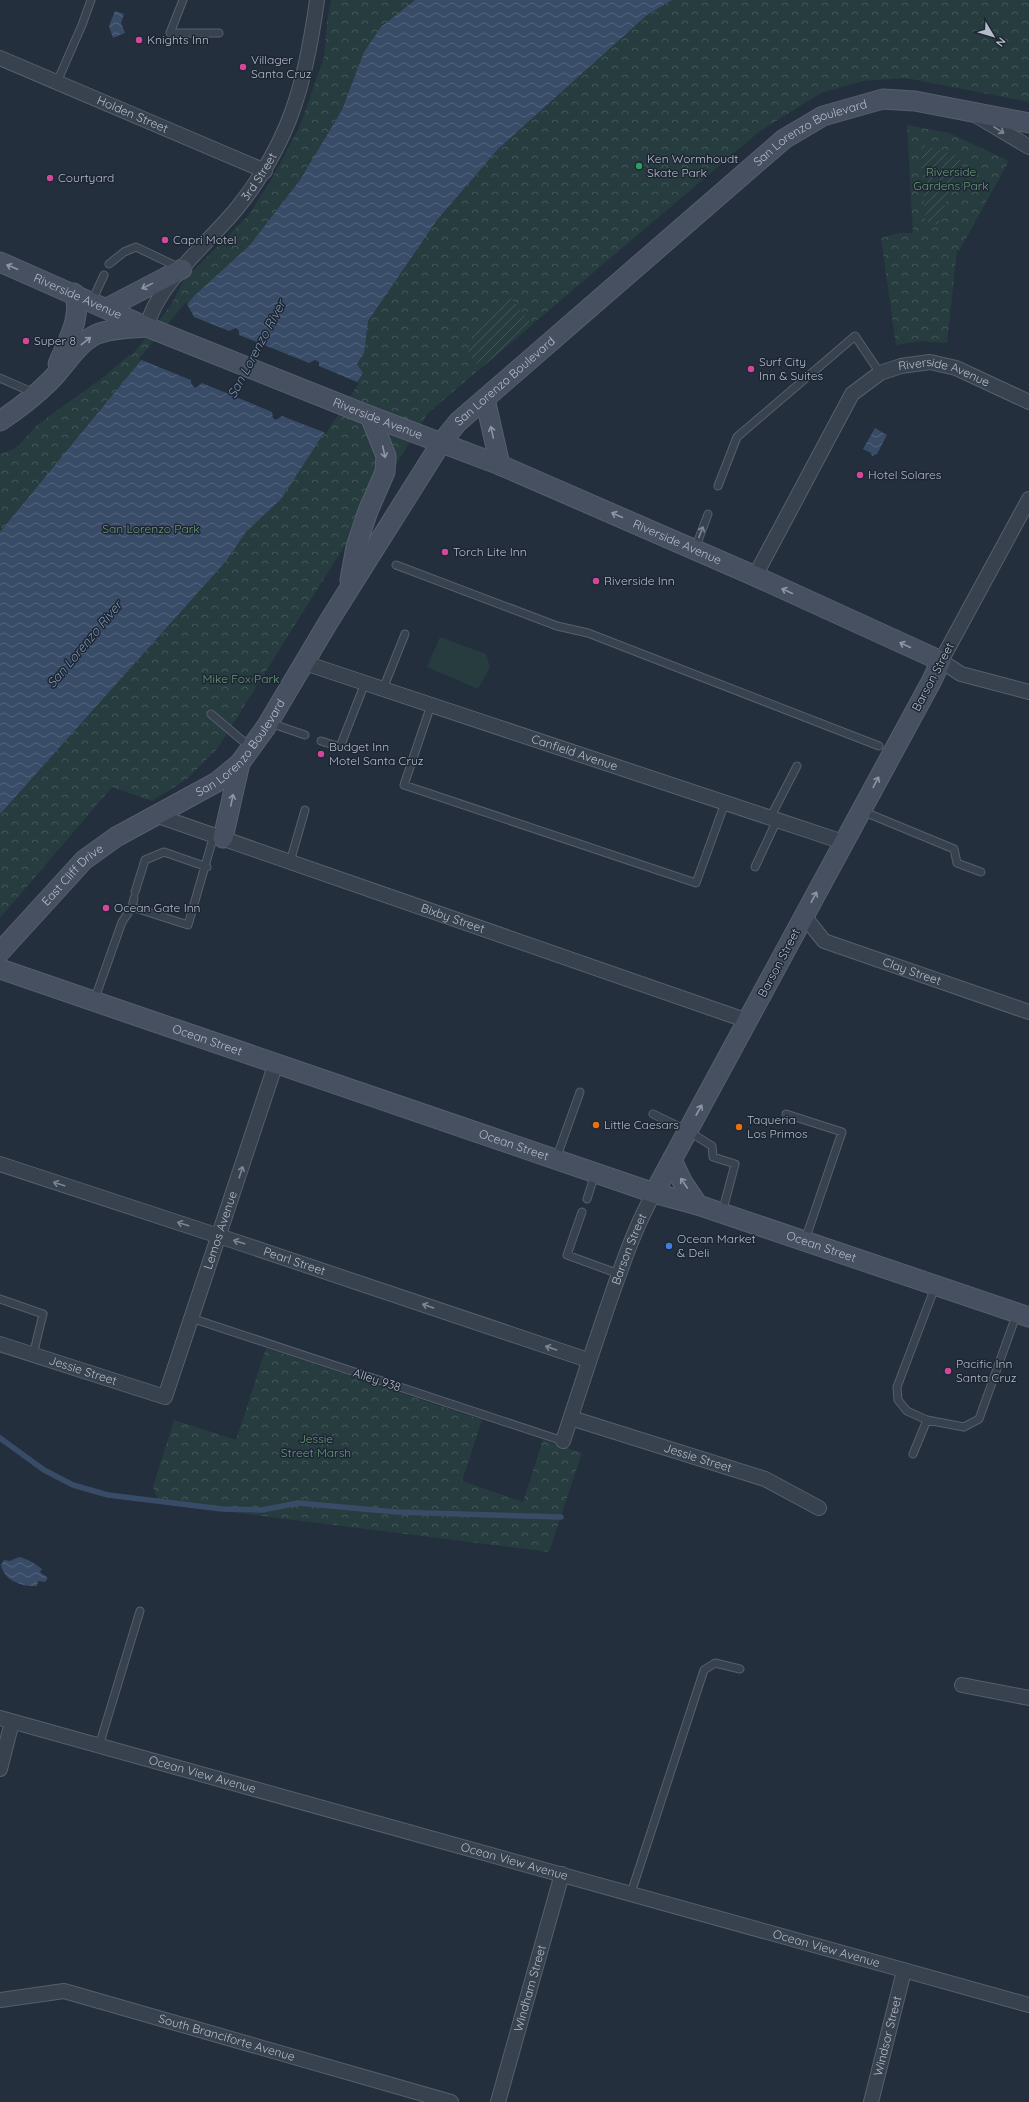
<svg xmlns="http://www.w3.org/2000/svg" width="1029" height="2102" font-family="Quicksand,sans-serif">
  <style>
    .grass { fill: #263c3f }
    .park { fill: url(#park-crowns) }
    .garden { fill: url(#garden-furrows) }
    .water { fill: url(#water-waves) }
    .pier { fill: #242f3e }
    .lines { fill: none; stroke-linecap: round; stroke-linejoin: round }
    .stream { stroke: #394c67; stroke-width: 5.5 }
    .lane-casing { stroke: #565f6c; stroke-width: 9 }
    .street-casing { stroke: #565f6c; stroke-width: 16 }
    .secondary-casing { stroke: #565f6c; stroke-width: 21 }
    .lane { stroke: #38414e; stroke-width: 7 }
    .street { stroke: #38414e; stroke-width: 14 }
    .secondary { stroke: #465061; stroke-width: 19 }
    .oneway { stroke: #7c8592 }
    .oneway2 { stroke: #8e96a5 }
    .hotel-dot { fill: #d1479c; stroke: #1d2633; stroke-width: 1.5 }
    .leisure-dot { fill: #2e9e5b; stroke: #1d2633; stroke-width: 1.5 }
    .food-dot { fill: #e8710a; stroke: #1d2633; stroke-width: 1.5 }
    .shop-dot { fill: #3f7fe0; stroke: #1d2633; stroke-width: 1.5 }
    .labels { text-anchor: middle; stroke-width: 3; stroke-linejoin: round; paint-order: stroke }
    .poi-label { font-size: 12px; fill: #b4bcc9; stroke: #1d2633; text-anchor: start }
    .street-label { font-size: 12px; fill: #b4bcc9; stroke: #1d2633 }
    .park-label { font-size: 12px; fill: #6b9a76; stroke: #1d2633 }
    .water-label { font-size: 13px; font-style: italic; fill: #7c92b1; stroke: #1d2633 }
  </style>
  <defs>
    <pattern id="park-crowns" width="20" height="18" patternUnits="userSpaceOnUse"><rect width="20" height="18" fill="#263c3f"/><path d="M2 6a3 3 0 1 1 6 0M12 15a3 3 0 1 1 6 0" fill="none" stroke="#435659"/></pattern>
    <pattern id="garden-furrows" width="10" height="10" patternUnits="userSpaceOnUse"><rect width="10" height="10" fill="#263c3f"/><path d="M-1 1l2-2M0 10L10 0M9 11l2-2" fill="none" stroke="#435659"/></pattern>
    <pattern id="water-waves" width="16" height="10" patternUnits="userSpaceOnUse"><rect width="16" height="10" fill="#394c67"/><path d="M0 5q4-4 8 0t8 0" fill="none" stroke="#53647b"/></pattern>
  </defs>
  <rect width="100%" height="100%" fill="#242f3e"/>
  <path class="grass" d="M440 637 486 654 490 667 478 689 427 667Z"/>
  <path class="park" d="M331 0H1029V102L906 78 863 81 821 93 760 131 428 413 217 749 187 779 152 801 112 787 0 918V454L16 448 37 425 105 376 129 355H132L171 305 183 281 248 216 271 180 300 126 324 57 327 23Z
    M907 125 949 133 1009 161 959 251 957 250 947 343 921 341 896 345 881 238 898 233H913Z
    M266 1348 482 1420 462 1481 523 1502 543 1440 582 1453 549 1552 159 1503 153 1487 174 1420 236 1440Z"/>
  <path class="garden" d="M921 144 961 157 938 225 925 221Z
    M508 294 532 325 481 368 468 355C471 332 491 307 508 294Z"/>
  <path class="water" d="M415 0H672L647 15 498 149 437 220 368 321 364 353 357 364 363 373 281 499 246 532 226 561 0 814V532L194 296 250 245 300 180 342 110 364 52 381 27Z
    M115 11 124 14 121 23 125 33 113 38 109 26Z
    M875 428 887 435 877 454 872 456 871 453 863 449Z
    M19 1557C28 1559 34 1563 42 1569L40 1572 48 1578 45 1582 38 1581 37 1586C23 1587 4 1581 1 1565L4 1560 10 1561Z"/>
  <path class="pier" d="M186 302 194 317 229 331 236 328 239 331V335L309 363 315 360 319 362V366L359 383 326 433 282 416 276 420 273 418 272 412 202 383 195 388 191 383V380L139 359Z"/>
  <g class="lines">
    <path class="stream" d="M0 1438 44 1470 73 1485 108 1495 222 1509 262 1510 298 1503 396 1512 561 1517"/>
    <defs>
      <path id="lane" d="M183 0 170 33H219
        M57 82 82 25 91 0
        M109 264 124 252 136 247 180 268
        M92 301 104 275
        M0 378 34 393
        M718 486 737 437 855 336 880 373
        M695 549 708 514
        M396 565 557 626 588 633 879 746
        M383 689 405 634
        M431 705 404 785 696 883 725 803
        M211 714 250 747
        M270 723 305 735
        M321 741 340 747 365 683
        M862 811 954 849 957 863 981 872
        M770 818 797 766
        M290 862 305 810
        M755 867 777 820
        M135 892 145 860 164 852 207 867
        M132 907 134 898
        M94 1001 122 922 132 907 188 925 214 835
        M653 1114 688 1131 712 1146 713 1157 735 1164 722 1213
        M786 1114 842 1132 805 1240
        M556 1159 580 1092
        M587 1199 595 1174
        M582 1212 567 1255 619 1274
        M935 1287 897 1387 898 1400 907 1411 927 1420 964 1427 979 1419 1017 1313
        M0 1299 43 1314 33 1355
        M191 1318 563 1441
        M913 1454 927 1420
        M99 1746 140 1611
        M631 1893 704 1670 715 1663 740 1669"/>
      <g id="street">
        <path id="s1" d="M0 58 265 171"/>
        <path d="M977 116 1029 147"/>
        <path id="s2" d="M147 327C157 283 210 242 238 207 290 142 306 81 317 0"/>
        <path d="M1029 499 941 661 961 674 1029 692"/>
        <path id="s3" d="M755 576 852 394 880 373 901 366 930 362 956 368 1029 402"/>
        <path id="s4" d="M305 663 843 842"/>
        <path id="s5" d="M158 816 748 1021"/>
        <path id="s6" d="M804 916 824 941 1029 1012"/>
        <path id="s7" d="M0 1164 234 1241 588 1360"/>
        <path id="s8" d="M0 1344 165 1397 276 1063"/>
        <path id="s9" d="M571 1418 765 1479 819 1508"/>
        <path id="s10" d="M563 1441C579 1392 595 1343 612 1294 624 1260 636 1225 654 1193"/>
        <path d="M962 1685 1029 1698"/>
        <path id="s11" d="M0 1718 1029 2005"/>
        <path d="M0 1769 12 1722"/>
        <path id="s12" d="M0 2000 64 1991 451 2102"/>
        <path id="s13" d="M498 2102 562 1874"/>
        <path id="s14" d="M871 2102 904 1971"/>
      </g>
      <g id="secondary">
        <path id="s15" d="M0 262 147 327 370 416 500 465 755 576 941 661 931 682 654 1193"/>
        <path d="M107 308 182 269"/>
        <path d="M58 364C67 342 83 316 74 293"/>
        <path d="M485 399 500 465"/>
        <path d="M0 421C18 409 35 396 50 381 65 366 76 345 95 335 110 328 131 328 147 327"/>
        <path d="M350 580 356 547 368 511 385 472 386 456 370 416"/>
        <path d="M223 838 240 763"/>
        <path id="s16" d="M0 952 84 860 116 837 217 782 240 763 266 727 329 621 441 443 458 422 784 139 823 116 883 99 915 101 1029 123"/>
        <path id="s17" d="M0 969 654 1193 698 1205 1029 1317"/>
        <path d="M672 1160 683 1183 698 1205"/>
      </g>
    </defs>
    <use href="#lane" class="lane-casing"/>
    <use href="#street" class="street-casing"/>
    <use href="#secondary" class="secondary-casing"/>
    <use href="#lane" class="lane"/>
    <use href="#street" class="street"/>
    <use href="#secondary" class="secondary"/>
  </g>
  <defs><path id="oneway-shaft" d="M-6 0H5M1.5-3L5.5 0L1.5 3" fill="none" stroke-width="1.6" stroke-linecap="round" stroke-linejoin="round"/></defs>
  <g class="oneway">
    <use href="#oneway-shaft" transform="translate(999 130) rotate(32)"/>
    <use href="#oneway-shaft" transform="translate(701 532) rotate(-69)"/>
    <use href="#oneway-shaft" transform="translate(241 1172) rotate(-72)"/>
    <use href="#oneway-shaft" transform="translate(59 1184) rotate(-162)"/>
    <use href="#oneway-shaft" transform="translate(183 1224) rotate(-162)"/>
    <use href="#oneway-shaft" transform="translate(239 1242) rotate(-162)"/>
    <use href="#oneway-shaft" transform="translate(428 1306) rotate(-161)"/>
    <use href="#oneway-shaft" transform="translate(551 1348) rotate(-161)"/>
  </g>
  <g class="oneway2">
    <use href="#oneway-shaft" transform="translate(12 267) rotate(-157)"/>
    <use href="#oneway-shaft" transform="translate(147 286) rotate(154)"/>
    <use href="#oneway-shaft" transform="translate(86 341) rotate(-38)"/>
    <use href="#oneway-shaft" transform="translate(492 432) rotate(-103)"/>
    <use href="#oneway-shaft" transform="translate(384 452) rotate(78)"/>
    <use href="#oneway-shaft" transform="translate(617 515) rotate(-156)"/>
    <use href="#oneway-shaft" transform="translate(787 591) rotate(-155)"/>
    <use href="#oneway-shaft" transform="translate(905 645) rotate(-155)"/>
    <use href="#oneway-shaft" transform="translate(876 782) rotate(-62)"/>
    <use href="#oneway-shaft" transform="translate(232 800) rotate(-78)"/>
    <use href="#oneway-shaft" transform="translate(814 897) rotate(-62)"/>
    <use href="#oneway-shaft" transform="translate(699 1110) rotate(-61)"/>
    <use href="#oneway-shaft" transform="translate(684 1183) rotate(-124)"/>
  </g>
  <g class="hotel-dot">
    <circle cx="139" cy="40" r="4"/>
    <circle cx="243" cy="67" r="4"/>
    <circle cx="50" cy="178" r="4"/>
    <circle cx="165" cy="240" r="4"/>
    <circle cx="26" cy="341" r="4"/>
    <circle cx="751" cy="369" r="4"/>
    <circle cx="860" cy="475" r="4"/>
    <circle cx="445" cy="552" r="4"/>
    <circle cx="596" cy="581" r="4"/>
    <circle cx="321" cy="754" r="4"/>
    <circle cx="106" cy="908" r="4"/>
    <circle cx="948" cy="1371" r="4"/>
  </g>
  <circle class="leisure-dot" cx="639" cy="166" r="4"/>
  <g class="food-dot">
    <circle cx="596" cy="1125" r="4"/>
    <circle cx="739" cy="1127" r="4"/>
  </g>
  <circle class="shop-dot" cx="669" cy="1246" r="4"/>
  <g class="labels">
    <g class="poi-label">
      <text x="147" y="44">Knights Inn</text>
      <text x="251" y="64">Villager<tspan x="251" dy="14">Santa Cruz</tspan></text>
      <text x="647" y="163">Ken Wormhoudt<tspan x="647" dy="14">Skate Park</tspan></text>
      <text x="58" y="182">Courtyard</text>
      <text x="173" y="244">Capri Motel</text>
      <text x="34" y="345">Super 8</text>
      <text x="759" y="366">Surf City<tspan x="759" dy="14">Inn &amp; Suites</tspan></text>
      <text x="868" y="479">Hotel Solares</text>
      <text x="453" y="556">Torch Lite Inn</text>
      <text x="604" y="585">Riverside Inn</text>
      <text x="329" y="751">Budget Inn<tspan x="329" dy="14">Motel Santa Cruz</tspan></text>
      <text x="114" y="912">Ocean Gate Inn</text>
      <text x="747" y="1124">Taqueria<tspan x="747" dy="14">Los Primos</tspan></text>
      <text x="604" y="1129">Little Caesars</text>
      <text x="677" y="1243">Ocean Market<tspan x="677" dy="14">&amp; Deli</tspan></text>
      <text x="956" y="1368">Pacific Inn<tspan x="956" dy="14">Santa Cruz</tspan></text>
    </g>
    <g class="street-label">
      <text dy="4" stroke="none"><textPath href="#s1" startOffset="144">Holden Street</textPath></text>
      <text dy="4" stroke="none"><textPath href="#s16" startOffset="1172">San Lorenzo Boulevard</textPath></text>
      <text dy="4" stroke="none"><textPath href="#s2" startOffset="189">3rd Street</textPath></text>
      <text dy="4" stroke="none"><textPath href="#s15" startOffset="85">Riverside Avenue</textPath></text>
      <text dy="4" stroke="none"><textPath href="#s3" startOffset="308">Riverside Avenue</textPath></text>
      <text dy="4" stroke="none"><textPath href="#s16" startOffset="776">San Lorenzo Boulevard</textPath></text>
      <text dy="4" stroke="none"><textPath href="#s15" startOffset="409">Riverside Avenue</textPath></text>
      <text dy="4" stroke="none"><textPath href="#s15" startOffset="733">Riverside Avenue</textPath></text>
      <text transform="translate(933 677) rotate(-62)" y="4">Barson Street</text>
      <text dy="4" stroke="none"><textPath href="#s16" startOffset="320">San Lorenzo Boulevard</textPath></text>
      <text dy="4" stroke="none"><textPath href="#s4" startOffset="284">Canfield Avenue</textPath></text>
      <text dy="4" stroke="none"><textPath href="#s16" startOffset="106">East Cliff Drive</textPath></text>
      <text dy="4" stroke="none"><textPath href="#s5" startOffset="312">Bixby Street</textPath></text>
      <text transform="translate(779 963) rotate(-62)" y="4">Barson Street</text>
      <text dy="4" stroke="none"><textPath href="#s6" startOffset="125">Clay Street</textPath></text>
      <text dy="4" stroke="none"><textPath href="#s17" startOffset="219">Ocean Street</textPath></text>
      <text dy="4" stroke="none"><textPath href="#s17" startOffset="543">Ocean Street</textPath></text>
      <text dy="4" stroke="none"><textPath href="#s8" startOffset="349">Lemos Avenue</textPath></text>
      <text dy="4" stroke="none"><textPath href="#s17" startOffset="867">Ocean Street</textPath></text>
      <text dy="4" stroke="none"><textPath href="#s10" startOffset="203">Barson Street</textPath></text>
      <text dy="4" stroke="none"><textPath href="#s7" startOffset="310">Pearl Street</textPath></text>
      <text dy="4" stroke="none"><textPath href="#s8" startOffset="87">Jessie Street</textPath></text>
      <text transform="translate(377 1380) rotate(18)" y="4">Alley 938</text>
      <text dy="4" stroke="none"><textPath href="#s9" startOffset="133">Jessie Street</textPath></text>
      <text dy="4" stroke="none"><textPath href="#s11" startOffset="210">Ocean View Avenue</textPath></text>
      <text dy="4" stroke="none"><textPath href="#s11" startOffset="534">Ocean View Avenue</textPath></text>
      <text dy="4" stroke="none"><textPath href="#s11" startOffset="858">Ocean View Avenue</textPath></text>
      <text dy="4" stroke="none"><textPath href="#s13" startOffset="118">Windham Street</textPath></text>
      <text dy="4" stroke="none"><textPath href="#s14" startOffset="68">Windsor Street</textPath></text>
      <text dy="4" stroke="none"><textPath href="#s12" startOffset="234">South Branciforte Avenue</textPath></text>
    </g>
    <g class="park-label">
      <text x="951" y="176">Riverside<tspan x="951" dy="14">Gardens Park</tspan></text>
      <text x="151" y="533">San Lorenzo Park</text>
      <text x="241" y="683">Mike Fox Park</text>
      <text x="316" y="1443">Jessie<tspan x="316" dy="14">Street Marsh</tspan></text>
    </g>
    <g class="water-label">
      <text transform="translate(256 349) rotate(-62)" y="5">San Lorenzo River</text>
      <text transform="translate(84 644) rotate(-50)" y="5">San Lorenzo River</text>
    </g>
  </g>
  <g transform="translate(993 36) rotate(128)" stroke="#1d2633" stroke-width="3" paint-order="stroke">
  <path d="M0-3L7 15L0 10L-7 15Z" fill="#b4bcc9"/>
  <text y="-6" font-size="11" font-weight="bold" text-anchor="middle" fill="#b4bcc9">N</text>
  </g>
</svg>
